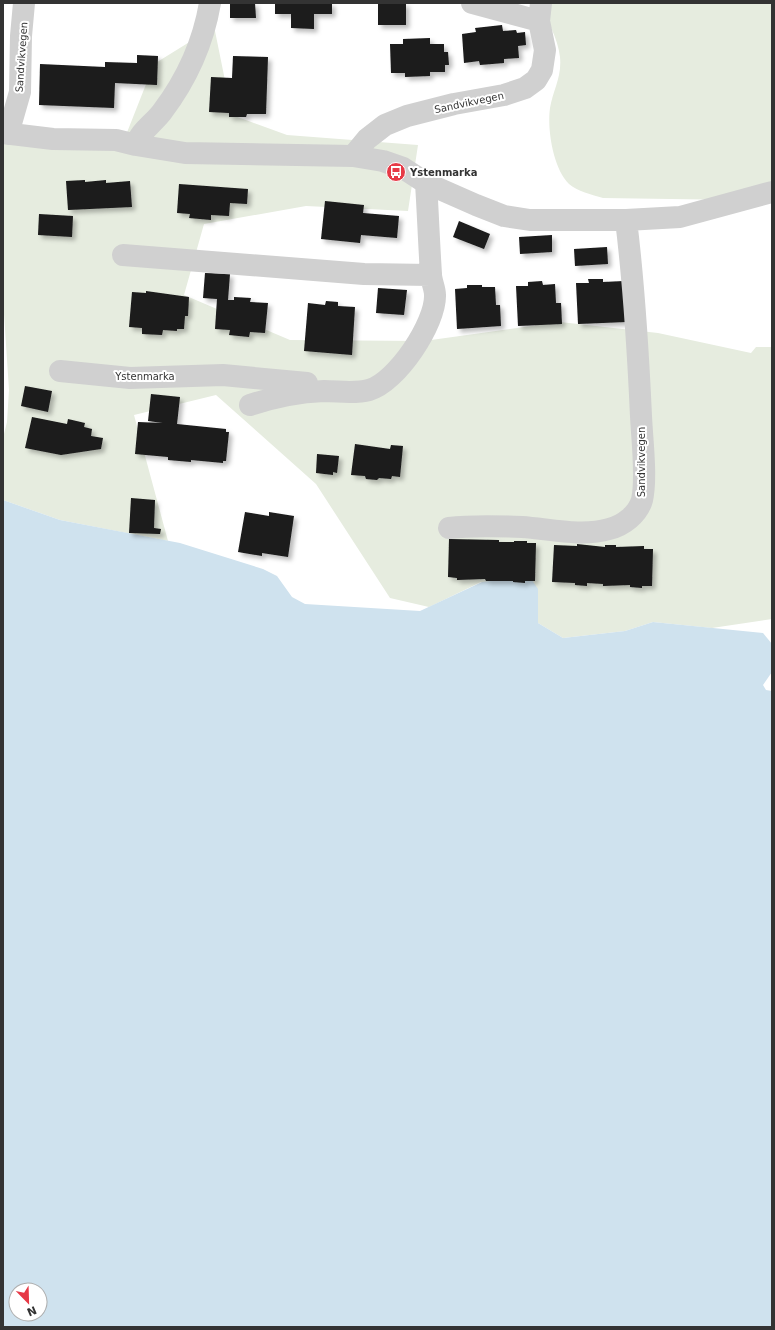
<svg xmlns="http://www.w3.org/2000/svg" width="775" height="1330" font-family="'DejaVu Sans',sans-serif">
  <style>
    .green { fill: #e6ecdf }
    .water { fill: #cfe2ee; fill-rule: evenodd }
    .building { fill: #1a1a1a; filter: url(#shadow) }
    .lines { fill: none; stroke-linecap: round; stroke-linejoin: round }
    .minor { stroke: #d0d0d0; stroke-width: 22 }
    .labels { text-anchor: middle; stroke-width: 4; stroke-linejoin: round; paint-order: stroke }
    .street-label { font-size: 10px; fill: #333; stroke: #fff }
    .poi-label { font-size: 10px; font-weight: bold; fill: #333; stroke: #fff; text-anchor: start }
  </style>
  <defs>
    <filter id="shadow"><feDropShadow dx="3.5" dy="3.5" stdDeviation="2" flood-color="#0004"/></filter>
  </defs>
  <rect width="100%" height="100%" fill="#fff"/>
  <path class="green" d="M539 3H772V198L739 200 603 198C592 195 577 191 569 184 553 168 547 129 550 108 553 90 562 77 560 57 558 38 547 20 539 3Z
    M215 31 232 115 287 135 418 145 408 211 306 206 204 224 184 295 290 340 424 341 560 322 658 333 751 353 756 347H772V619L712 628 653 622 625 631 563 638 538 623V589L481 582 429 607 390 598 316 484 216 395 134 415 168 541 60 520 3 500V438L7 422 9 390 3 299V127L126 135 154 64 204 33Z"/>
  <path class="water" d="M3 500 60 520 180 543 263 569 277 576 292 597 305 604 420 611 482 582 522 577 532 580 538 589V623L563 638 625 631 653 622 763 633 772 644V672L763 685 766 690 772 691V1327H3ZM16 1290H40V1314H16Z"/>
  <path class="building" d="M230 3H255L256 18H230Z
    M275 3H332V14H314V29L291 28V14H275Z
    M378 3H406V25H378Z
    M502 25 503 31 516 30 517 33 525 32 526 45 518 46 519 58 504 59V63L480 65 479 61 464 63 462 34 476 32 475 28Z
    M430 38V44H444V52H448L449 65H445V72H430V76L405 77V73H391L390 44H403V39Z
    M137 55 158 56 157 85 115 83 114 108 39 105 40 64 105 67V62L137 63Z
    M233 56 268 57 266 114H247L246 117H229V113L209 112 211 77 232 78Z
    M85 180V182L106 180V183L130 181 132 207 68 210 66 181Z
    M179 184 248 189 247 204 230 203 229 216 211 215V220L189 218 190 214 177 213Z
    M325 201 364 205 363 213 399 216 397 238 361 235 360 243 321 239Z
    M39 214 73 216 72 237 38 235Z
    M459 221 490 234 484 249 453 237Z
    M552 235V252L520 254 519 237Z
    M607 247 608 264 575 266 574 249Z
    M205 273 230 274 228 300H234V297L251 298 250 302 268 303 265 333 250 332 249 337 229 335 230 330 215 329 217 299 203 298Z
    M588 279H603V282L624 281 626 322 578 324 576 283H589Z
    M542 281 543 285 555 284 556 303H561L562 324 518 326 516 286H528V282Z
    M467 285H482V287H495L496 305H500L501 326 457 329 455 289 467 288Z
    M378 288 407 290 404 315 376 313Z
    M146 291 189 297 188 316H185L184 329H177V331L163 330 162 335 142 334V328L129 327 132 292 146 293Z
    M326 301 338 302V306L355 307 352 355 304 351 308 303 325 305Z
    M25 386 52 391 48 412 21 406Z
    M151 394 180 397 177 424 226 429V432H229L226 461H223V463L191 460V462L168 460V457L135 454 138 422 163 423 148 421Z
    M32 417 67 424 68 419 85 423 84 427 92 429 91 436 103 438 101 449 61 455 25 448Z
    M355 444 390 449 391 445 403 446 400 477 392 476 391 479 379 478 377 480 366 479 365 476 351 475Z
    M317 454 339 456 337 473 333 472V475L316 473Z
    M131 498 155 500 154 528 161 529 160 534 129 533Z
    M245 512 269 516V512L294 516 288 557 262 553V556L238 552Z
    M449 539 499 540V542H514V541H527V543H536L535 581H525V583L513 582V581H486L485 579 457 580V578L448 577Z
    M577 544 605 547V545H616V547L644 546V549H653L652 586H642V588L630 587V585L603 586V584L587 583V586L575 585V583L552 582 554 545 577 546Z"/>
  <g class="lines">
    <path class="minor" d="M472 3 539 21
      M3 133 53 139 116 140 136 145 185 153 353 156 383 161 403 168 426 183 476 205 504 216 530 220H626L680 217 772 192
      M8 134 20 92 21 36 24 3
      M136 145C140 131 153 124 162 112 187 79 203 44 210 3
      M353 156 367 139 385 125 407 116 454 104 504 95 525 88 536 80 542 70 545 50 539 21 541 3
      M123 255 364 274 431 275
      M60 371 130 378 223 375 307 383
      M250 405C274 397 298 392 324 391 339 391 354 394 369 390 397 382 436 323 435 295 435 288 431 281 431 274 429 244 428 214 426 183
      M449 528C473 525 498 526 522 527 550 529 582 537 609 529 623 526 638 514 642 500 647 478 642 439 641 416 638 350 634 285 626 220"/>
  </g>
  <defs>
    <symbol id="bus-disc" viewBox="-11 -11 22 22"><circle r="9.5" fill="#e63946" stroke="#fff"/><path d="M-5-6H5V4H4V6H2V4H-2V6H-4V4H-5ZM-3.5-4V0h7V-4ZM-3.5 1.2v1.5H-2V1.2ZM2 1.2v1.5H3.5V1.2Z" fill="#fff"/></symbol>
  </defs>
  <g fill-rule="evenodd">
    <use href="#bus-disc" x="385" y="161" width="22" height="22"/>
  </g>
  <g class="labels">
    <g class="street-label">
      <text transform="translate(21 57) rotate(-86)" y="4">Sandvikvegen</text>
      <text transform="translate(469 102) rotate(-12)" y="4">Sandvikvegen</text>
      <text x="145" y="380">Ystenmarka</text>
      <text transform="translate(641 462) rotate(-90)" y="4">Sandvikvegen</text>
    </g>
    <g class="poi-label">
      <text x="410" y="176">Ystenmarka</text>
    </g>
  </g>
  <rect width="775" height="1330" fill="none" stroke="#333333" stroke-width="8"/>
  <g transform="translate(28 1302) rotate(157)"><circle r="19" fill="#ffffff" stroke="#adadad"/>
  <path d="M0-3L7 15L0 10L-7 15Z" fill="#e63946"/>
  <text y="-6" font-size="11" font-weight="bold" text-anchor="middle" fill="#333333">N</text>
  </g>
</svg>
